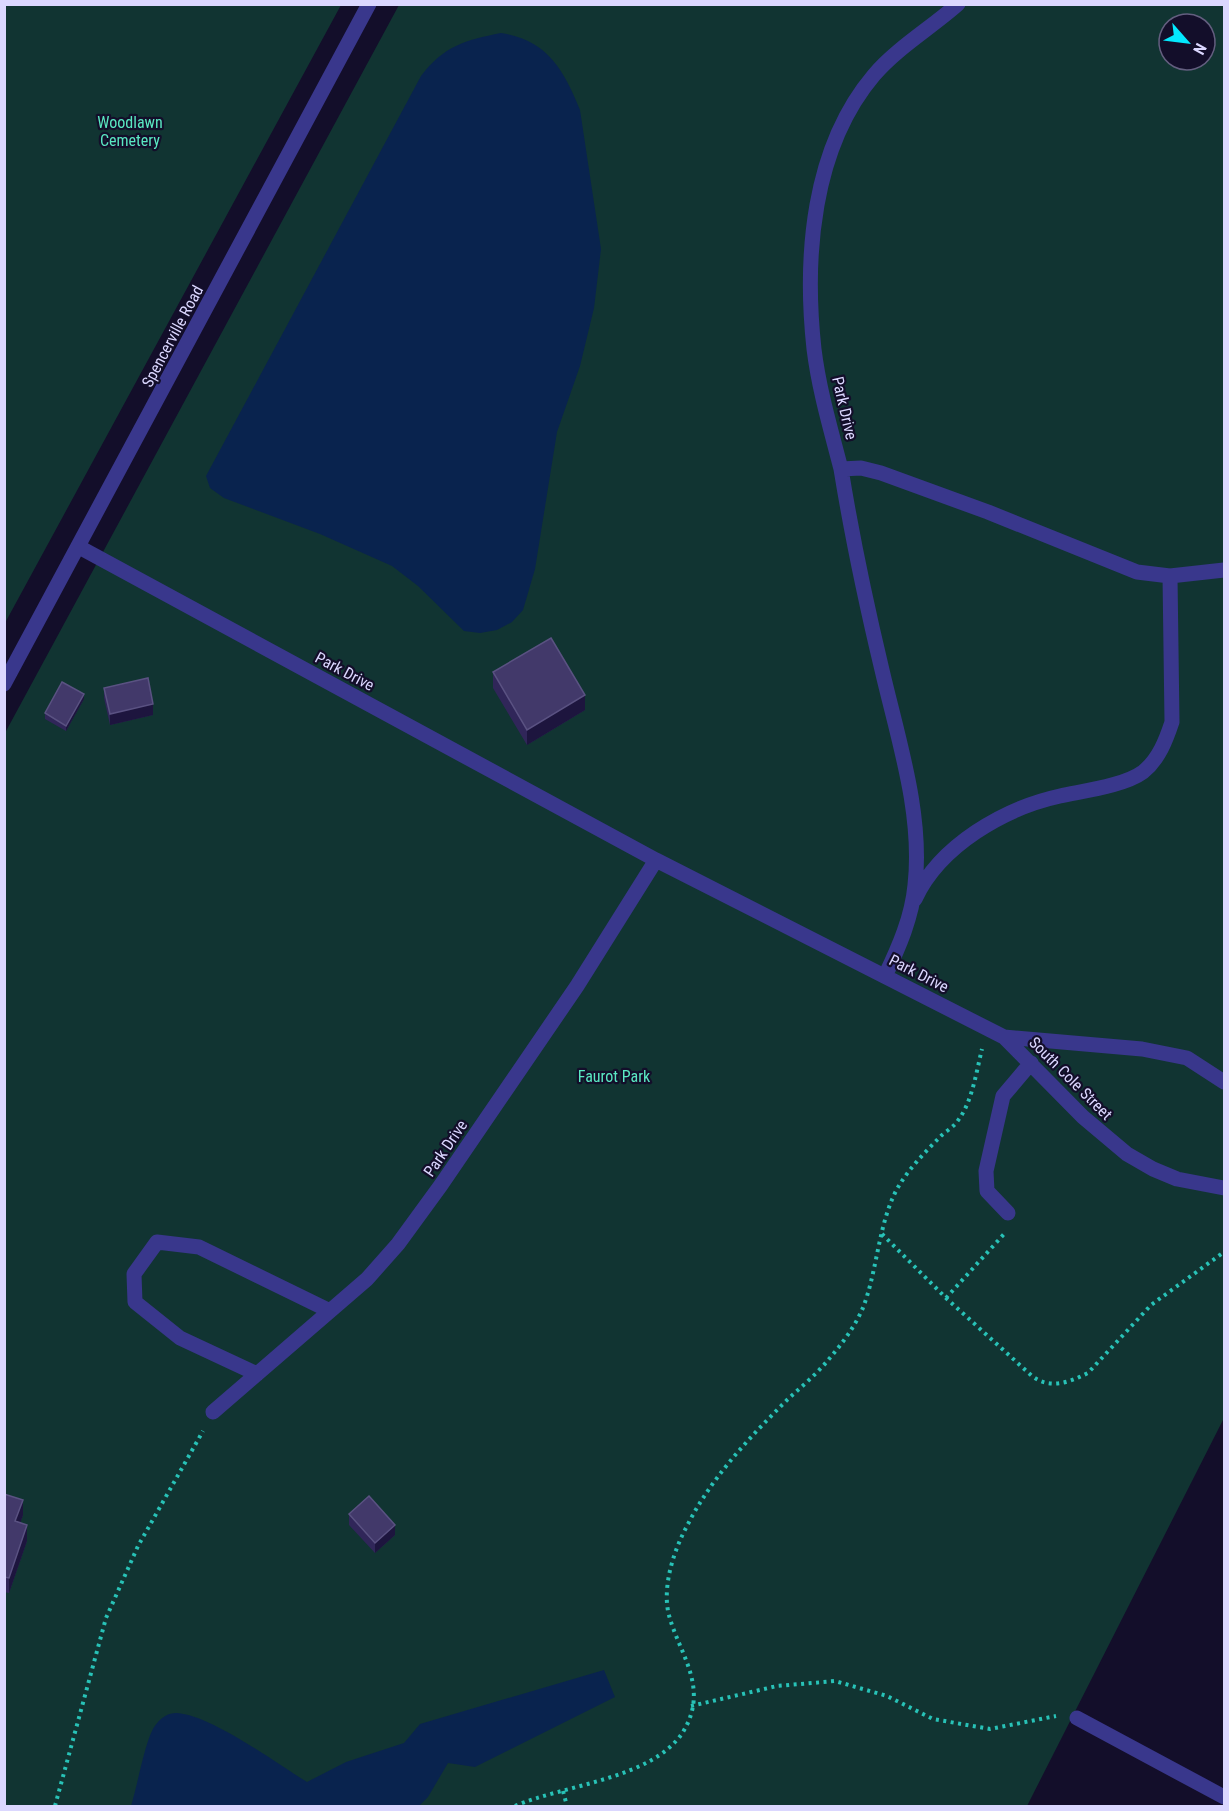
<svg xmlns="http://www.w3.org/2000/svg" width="1229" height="1811" font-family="'Roboto Condensed',sans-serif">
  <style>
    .green { fill: #113432; fill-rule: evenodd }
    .water { fill: #09234e }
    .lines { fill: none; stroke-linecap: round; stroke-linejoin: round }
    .path { stroke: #28c2b7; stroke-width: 4; stroke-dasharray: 3 4.5; stroke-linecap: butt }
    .minor { stroke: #39378c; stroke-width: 15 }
    .wall { fill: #302659 }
    .shaded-wall { fill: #1d153e }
    .building { fill: #42396a; stroke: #5a5282; stroke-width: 1.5 }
    .labels { text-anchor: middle; stroke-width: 4.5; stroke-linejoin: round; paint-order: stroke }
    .park-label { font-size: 16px; fill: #5ae8c2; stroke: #130e2a }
    .street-label { font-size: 16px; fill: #dbd7ff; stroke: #130e2a }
  </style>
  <rect width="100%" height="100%" fill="#130e2a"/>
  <path class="green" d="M5 4 341 5 5 623 4 5Z
    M399 5H1224V1418L1027 1806H5V733ZM1169 24H1205V60H1169Z"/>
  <path class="water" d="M501 33C547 40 564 70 580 110L601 249 594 308 580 366 557 432 535 569 523 610 512 622 497 630 480 633 464 631 418 586 392 566 320 534 224 498 210 488 206 476 421 76C444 46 465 40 501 33Z
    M604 1670 615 1697 475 1767 448 1763 428 1797 419 1806H131C137 1787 144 1747 152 1731 156 1722 166 1712 177 1713 211 1715 276 1763 307 1782L346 1762 404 1743 420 1724Z"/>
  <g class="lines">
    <path class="path" d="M882 1234 946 1298 1032 1376C1050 1390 1070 1382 1088 1373L1151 1305 1224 1252
      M946 1298 1005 1233
      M691 1706 777 1686 835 1681 887 1696 933 1719 990 1729 1056 1716
      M563 1791 567 1806
      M55 1806 106 1618 138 1546 203 1431
      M515 1806C563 1785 653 1779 683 1732 711 1686 677 1652 668 1611 663 1584 674 1550 687 1526 711 1478 749 1438 787 1400 801 1387 817 1374 829 1359 841 1345 854 1328 862 1310 878 1272 878 1219 900 1184 910 1168 925 1152 938 1139 943 1133 951 1129 956 1123 972 1104 976 1073 982 1049"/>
    <path class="minor" d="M958 4C931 28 897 48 874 75 812 148 804 257 814 349 819 390 831 430 841 469L861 468 881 473 988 512 1137 572 1170 576 1224 570
      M841 469C852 537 866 603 882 670 898 739 923 814 915 885 912 917 899 947 885 976
      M79 547 656 860 1004 1037 1083 1117 1127 1154 1153 1169 1177 1179 1224 1188
      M4 684 369 4
      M915 899C940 845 1005 808 1060 796 1082 791 1124 786 1143 772 1159 759 1166 740 1172 722L1170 576
      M1004 1037 1142 1049 1187 1058 1224 1082
      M1008 1213 987 1191 986 1171 1003 1096 1031 1063
      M257 1374 180 1338 135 1302 134 1274 157 1242 199 1247 330 1311
      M213 1412 367 1279 398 1244 441 1185 577 986 656 860
      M1077 1718 1224 1797"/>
  </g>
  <path class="wall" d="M493 672 585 710 527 745 493 688Z
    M104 688 153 715 110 725 104 698Z
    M84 699 66 731 45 719V713Z
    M4 1494 23 1515 20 1523 27 1541 9 1593 4 1592Z
    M349 1514 395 1535 375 1553 349 1525Z"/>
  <path class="shaded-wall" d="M84 694V699L66 731V726Z
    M585 695V710L527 745V730Z
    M153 704V715L110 725V714Z
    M23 1500V1515L15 1537V1521Z
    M27 1525V1541L9 1593V1578Z
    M395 1525V1535L375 1553V1543Z"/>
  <path class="building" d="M551 638 585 695 527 730 493 672Z
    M148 678 153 704 110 714 104 688Z
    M62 682 84 694 66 726 45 713Z
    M4 1494 23 1500 15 1521 27 1525 9 1578 4 1577Z
    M369 1496 395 1525 375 1543 349 1514Z"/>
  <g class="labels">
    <g class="park-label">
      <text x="130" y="128">Woodlawn<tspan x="130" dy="18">Cemetery</tspan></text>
      <text x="614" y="1082">Faurot Park</text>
    </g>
    <g class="street-label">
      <text transform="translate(172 336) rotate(-62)" y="6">Spencerville Road</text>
      <text transform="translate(845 408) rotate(77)" y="6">Park Drive</text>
      <text transform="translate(345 671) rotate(28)" y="6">Park Drive</text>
      <text transform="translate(919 973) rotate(27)" y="6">Park Drive</text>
      <text transform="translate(1071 1078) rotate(45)" y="6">South Cole Street</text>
      <text transform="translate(445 1148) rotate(-56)" y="6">Park Drive</text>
    </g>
  </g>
  <rect width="1229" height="1811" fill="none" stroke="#dbd7ff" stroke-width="12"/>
  <g transform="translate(1187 42) rotate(118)"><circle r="28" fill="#130e2a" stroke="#635e7f" stroke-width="1.5"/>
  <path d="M0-4.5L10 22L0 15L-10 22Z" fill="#03e9ff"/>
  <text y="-9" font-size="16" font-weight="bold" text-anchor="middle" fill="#dbd7ff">N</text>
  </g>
</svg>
